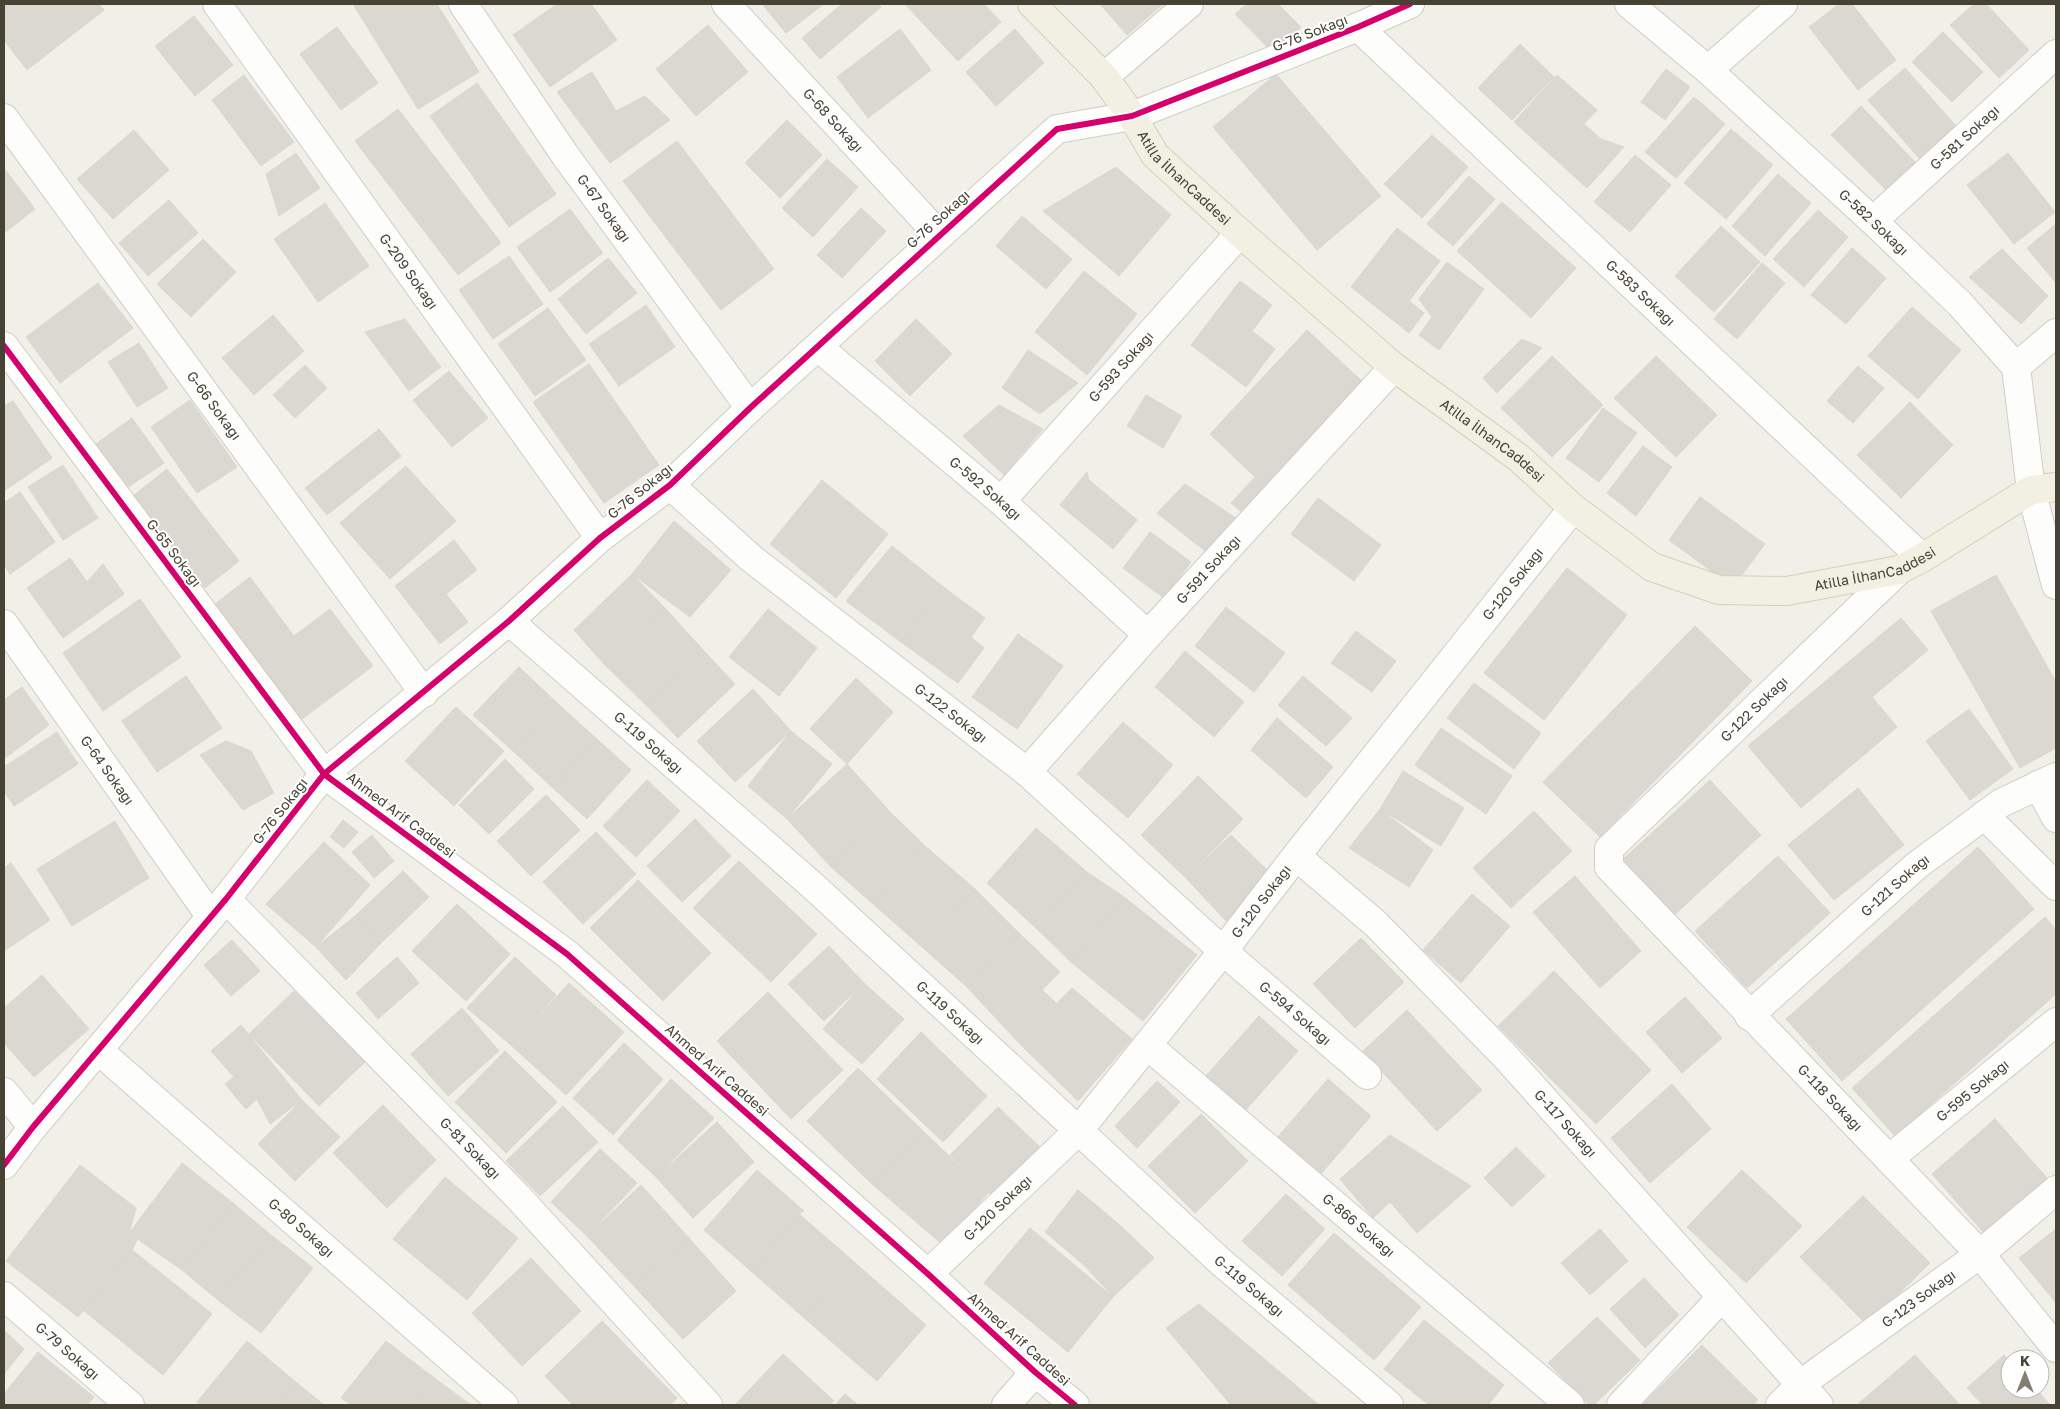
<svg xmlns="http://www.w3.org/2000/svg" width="2060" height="1409" font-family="'Golos Text',sans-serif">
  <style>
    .building { fill: #dad8d1; stroke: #d9d7ce }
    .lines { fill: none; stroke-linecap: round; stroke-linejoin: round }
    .minor-casing { stroke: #cecdc6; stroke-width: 30 }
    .major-casing { stroke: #d4d1b4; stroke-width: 30 }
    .minor { stroke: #fdfdfc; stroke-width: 28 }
    .major { stroke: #f1f0e3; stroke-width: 28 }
    .cycleway-casing { stroke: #fff; stroke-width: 9 }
    .cycleway { stroke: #d6006c; stroke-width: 6 }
    .labels { text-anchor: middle; stroke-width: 4; stroke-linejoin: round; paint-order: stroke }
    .street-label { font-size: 14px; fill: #474334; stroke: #fff }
  </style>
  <rect width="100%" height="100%" fill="#f0efe8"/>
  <path class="building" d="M4 4H99L104 10 27 70 4 40Z
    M353 4H437L479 72 418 109Z
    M557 4H591L617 40 550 87 513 35Z
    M762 4H824L786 33Z
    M842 4H878L881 7 820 59 802 38Z
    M905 4H984L1001 22 958 61Z
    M1100 4H1163L1127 35Z
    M1247 4H1278L1301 27 1274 54 1235 14Z
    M1839 4H1852L1896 60 1858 90 1809 27Z
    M1974 4H1986L2029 50 1999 78 1950 25Z
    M194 16 233 65 195 96 155 46Z
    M708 25 748 72 696 116 656 69Z
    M337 27 378 83 341 110 300 54Z
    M900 29 931 70 868 118 837 77Z
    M1015 29 1044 63 996 106 966 72Z
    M1943 32 1983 72 1952 102 1912 62Z
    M1520 44 1554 77 1512 120 1478 88Z
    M1905 68 1956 126 1919 158 1868 100Z
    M1666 69 1690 87 1665 120 1641 102Z
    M592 72 616 111 645 96 670 120 610 163 557 92Z
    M1276 74 1381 196 1317 250 1213 127Z
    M244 75 294 142 261 166 212 100Z
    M1557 75 1597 110 1584 124 1601 139 1624 147 1587 188 1514 122Z
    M477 83 556 194 509 227 430 116Z
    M1694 97 1725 124 1676 178 1645 152Z
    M1861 106 1916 163 1887 191 1831 135Z
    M398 109 501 243 458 275 355 141Z
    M787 120 822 155 780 198 745 163Z
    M1731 129 1773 165 1726 219 1684 183Z
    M134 130 169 170 113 219 77 179Z
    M1432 135 1468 167 1422 218 1384 184Z
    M677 141 774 269 721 310 623 181Z
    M296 153 320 188 279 216 266 174Z
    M2008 153 2055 212 2014 244 1967 185Z
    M1635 155 1671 185 1630 232 1594 202Z
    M827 159 858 187 813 237 782 208Z
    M1116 167 1171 215 1119 276 1043 211Z
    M4 168 35 209 4 233Z
    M1778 174 1811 203 1765 256 1732 226Z
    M1469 176 1495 199 1453 246 1427 224Z
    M169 200 198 233 148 276 119 243Z
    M1502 202 1576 268 1531 318 1457 251Z
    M325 203 369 266 318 302 274 239Z
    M861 208 886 231 842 278 817 255Z
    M570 209 603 253 550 292 517 247Z
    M1818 210 1848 237 1804 287 1773 259Z
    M1022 216 1072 259 1046 289 996 246Z
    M2056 224V283L2027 248Z
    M1721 226 1760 262 1714 312 1675 276Z
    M1397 228 1440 261 1409 301 1424 313 1409 333 1351 287Z
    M203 239 236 272 191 317 157 284Z
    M1852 248 1886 278 1846 324 1811 295Z
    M2002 249 2048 296 2021 324 1969 277Z
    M509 256 543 304 493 339 459 290Z
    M608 258 637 293 586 334 558 299Z
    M1447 262 1484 289 1439 350 1419 335 1432 317 1419 299Z
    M1762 263 1785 283 1737 339 1714 319Z
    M1084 271 1137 314 1087 375 1035 332Z
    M1240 281 1272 305 1252 331 1275 349 1246 387 1191 345Z
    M98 283 133 328 60 383 26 337Z
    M646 305 675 347 619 386 589 344Z
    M1912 307 1961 350 1918 399 1868 356Z
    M548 308 586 360 535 396 498 344Z
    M273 315 304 351 254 395 222 358Z
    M405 319 441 367 409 391 365 332Z
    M916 319 952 354 910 396 875 361Z
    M1307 330 1365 384 1244 514 1231 503 1255 477 1210 434Z
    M1522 339 1542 348 1497 393 1483 378Z
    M139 343 168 388 137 407 108 362Z
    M1028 350 1078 383 1040 414 1002 388Z
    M1552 356 1603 405 1552 457 1501 408Z
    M1656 356 1717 415 1676 457 1614 398Z
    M589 364 659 465 604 503 533 402Z
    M305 365 327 388 295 418 273 395Z
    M1858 366 1884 388 1853 423 1827 401Z
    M449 371 488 418 452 447 413 400Z
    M1146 395 1182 416 1163 448 1127 426Z
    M190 400 237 467 197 493 151 427Z
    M13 401 52 458 4 491V406Z
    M1910 402 1953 445 1901 498 1857 455Z
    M999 405 1043 429 1004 475 963 436Z
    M1603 408 1637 433 1599 482 1566 458Z
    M132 418 164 463 124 490 93 446Z
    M379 429 401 456 327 515 305 488Z
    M1643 446 1672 467 1636 516 1607 493Z
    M63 465 98 518 63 540 28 487Z
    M406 466 456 521 390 579 340 523Z
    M167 469 239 561 205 588 133 496Z
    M1087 472 1089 480 1137 520 1113 549 1060 505Z
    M822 480 888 534 836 598 770 544Z
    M1185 484 1237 519 1209 554 1157 513Z
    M20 492 55 542 10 574 4 565V503Z
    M1700 497 1765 544 1733 587 1669 540Z
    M1318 498 1381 545 1354 581 1291 534Z
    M674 521 731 570 690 617 632 574Z
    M1150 532 1191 562 1164 598 1123 568Z
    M454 540 477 570 446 594 468 622 440 644 395 586Z
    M892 546 942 586 901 642 846 601Z
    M70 558 87 582 103 564 124 594 63 638 27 588Z
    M1567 568 1627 615 1544 720 1484 673Z
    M632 574 664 607 603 663 574 630Z
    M1996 575 2056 682V748L2020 768 1931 611Z
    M250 577 294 636 330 609 373 666 302 719 215 604Z
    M942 586 985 618 971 637 984 648 958 683 901 642Z
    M140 599 181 657 103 711 63 653Z
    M664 607 704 651 647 706 603 663Z
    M1226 607 1285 653 1254 692 1195 646Z
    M768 609 817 648 779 696 729 657Z
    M1901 618 1928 650 1872 697 1897 727 1801 808 1748 746Z
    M1695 626 1752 681 1600 837 1543 782Z
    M1356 631 1396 661 1372 692 1331 663Z
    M1018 634 1063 666 1017 729 972 697Z
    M704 651 735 684 678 738 647 706Z
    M1185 651 1244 702 1214 737 1155 687Z
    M519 667 557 703 513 751 473 715Z
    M186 676 222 728 157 772 122 721Z
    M1303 676 1352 718 1326 746 1278 705Z
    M856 678 893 712 847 764 810 729Z
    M1474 683 1541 733 1514 769 1447 718Z
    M22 687 49 725 4 759V700Z
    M753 689 791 731 735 782 697 741Z
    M557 703 597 739 553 788 513 751Z
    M456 707 504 751 454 806 405 761Z
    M1969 709 2013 769 1970 800 1926 741Z
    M1277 718 1333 767 1306 798 1251 750Z
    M1123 722 1173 765 1128 818 1077 774Z
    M1441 728 1512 776 1486 814 1415 765Z
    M791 731 832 764 787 819 748 786Z
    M57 732 78 764 14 806 4 791V767Z
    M597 739 631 770 587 819 553 788Z
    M226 741 251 751 274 793 243 810 200 755Z
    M505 759 534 789 489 834 459 805Z
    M847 764 890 812 830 866 787 819Z
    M1403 771 1464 808 1441 846 1380 809Z
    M1198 776 1243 819 1186 878 1141 835Z
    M647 780 680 811 636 857 603 826Z
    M1710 780 1761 835 1672 917 1621 861Z
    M1858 788 1904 845 1834 900 1788 845Z
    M546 795 580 830 531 876 497 841Z
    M1380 809 1433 850 1409 887 1349 848Z
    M1534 811 1572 851 1511 908 1473 868Z
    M890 812 924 845 872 903 830 866Z
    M695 819 731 856 682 902 647 866Z
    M343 820 358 832 344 848 330 837Z
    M115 821 149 878 72 926 37 869Z
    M1036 828 1087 872 1036 928 987 883Z
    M596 832 636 874 583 924 543 882Z
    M372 835 394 861 374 878 352 852Z
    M1231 835 1271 874 1226 921 1186 878Z
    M324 842 370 885 316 947 266 904Z
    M924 845 975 889 922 947 872 903Z
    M1978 847 2034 909 1842 1081 1786 1019Z
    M1778 856 1830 913 1747 988 1695 931Z
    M739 861 817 934 771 982 693 908Z
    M11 863 50 920 4 951V868Z
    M403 871 429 897 381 943 355 916Z
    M1087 872 1124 897 1071 962 1036 928Z
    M1575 876 1641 951 1600 988 1533 912Z
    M638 880 677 919 628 966 590 928Z
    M975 889 1021 935 967 987 922 947Z
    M1472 894 1510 926 1461 983 1423 950Z
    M1124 897 1197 955 1143 1021 1071 962Z
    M457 904 510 954 466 1001 412 951Z
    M355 916 381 943 346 980 316 947Z
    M2045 917 2056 930V994L1895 1136 1852 1088Z
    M677 919 711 953 663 1001 628 966Z
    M1021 935 1060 972 1042 990 1056 1003 1018 1042 967 987Z
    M1361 938 1404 982 1355 1028 1313 984Z
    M232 940 260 971 231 996 204 965Z
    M829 946 864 983 824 1021 788 984Z
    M397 957 419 983 378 1019 356 993Z
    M515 957 556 995 512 1046 467 1008Z
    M1554 971 1651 1070 1596 1124 1498 1026Z
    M42 975 89 1029 34 1077 4 1043V1008Z
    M569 983 624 1032 566 1095 512 1046Z
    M864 983 904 1019 862 1064 823 1029Z
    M1072 988 1132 1039 1078 1101 1018 1042Z
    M294 991 365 1062 319 1106 249 1034Z
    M768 992 843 1070 791 1119 717 1041Z
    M1685 997 1722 1038 1682 1073 1646 1032Z
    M462 1008 499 1051 448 1096 411 1054Z
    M1407 1010 1482 1090 1437 1131 1363 1051Z
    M1259 1016 1298 1051 1244 1112 1204 1078Z
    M241 1025 302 1100 270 1124 257 1099 246 1109 225 1084 234 1077 211 1051Z
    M921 1032 987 1096 943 1142 877 1079Z
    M624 1043 663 1079 613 1135 573 1098Z
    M505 1051 557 1102 506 1153 455 1102Z
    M858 1068 924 1132 873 1185 807 1121Z
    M671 1079 714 1118 656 1177 617 1140Z
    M1328 1079 1371 1116 1319 1176 1276 1139Z
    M1157 1081 1180 1102 1137 1148 1115 1126Z
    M1672 1084 1711 1129 1650 1183 1611 1138Z
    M302 1100 340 1137 295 1181 258 1144Z
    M383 1105 436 1160 387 1208 333 1153Z
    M563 1106 598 1142 540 1196 506 1161Z
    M998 1107 1042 1149 994 1198 950 1155Z
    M1201 1114 1248 1161 1195 1213 1148 1166Z
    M1995 1119 2047 1178 1984 1233 1932 1174Z
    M717 1122 754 1162 693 1218 656 1177Z
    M924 1132 988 1193 943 1245 873 1185Z
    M1390 1135 1471 1186 1417 1233 1390 1202 1373 1218 1340 1179Z
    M1516 1147 1545 1176 1512 1207 1484 1178Z
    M600 1149 637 1183 587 1236 551 1202Z
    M182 1163 233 1203 182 1270 129 1233Z
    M80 1165 136 1208 129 1233 137 1240 132 1250 78 1317 6 1261Z
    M757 1170 804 1211 799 1214 751 1271 704 1230Z
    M1742 1170 1802 1226 1746 1283 1687 1227Z
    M445 1177 518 1238 467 1300 393 1239Z
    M641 1185 689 1238 634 1286 587 1236Z
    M1078 1190 1121 1226 1084 1265 1045 1232Z
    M1286 1194 1325 1229 1282 1276 1242 1241Z
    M1863 1196 1930 1263 1867 1325 1800 1257Z
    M233 1203 271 1235 218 1300 182 1270Z
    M799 1214 853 1261 803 1317 751 1271Z
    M1121 1226 1154 1258 1113 1297 1084 1265Z
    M1030 1228 1113 1297 1068 1352 984 1283Z
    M1600 1229 1628 1261 1590 1295 1561 1263Z
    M2056 1229V1303L2019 1258Z
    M1334 1233 1421 1307 1374 1360 1288 1285Z
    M271 1235 313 1268 261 1333 218 1300Z
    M689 1238 736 1291 683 1339 634 1286Z
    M132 1250 212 1314 163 1375 83 1310Z
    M531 1258 581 1311 522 1366 472 1313Z
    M853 1261 926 1325 877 1381 803 1317Z
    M1644 1278 1679 1315 1645 1348 1610 1309Z
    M1199 1304 1319 1405H1231L1166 1328Z
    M1597 1317 1640 1360 1594 1405H1589L1548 1363Z
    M1424 1320 1504 1385 1488 1405H1429L1384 1369Z
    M602 1321 677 1398 670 1405H573L545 1376Z
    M4 1330 24 1349 4 1374Z
    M247 1341 297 1383 278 1405H200L197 1402Z
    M386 1341 433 1377 412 1405H351L341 1398Z
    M1702 1345 1758 1400 1753 1405H1642Z
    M38 1352 94 1397 87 1405H4V1394Z
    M783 1354 834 1401 830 1405H735Z
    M1915 1355 1960 1405H1857Z
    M2004 1355 2010 1361V1389H2036L2050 1405H1983L1967 1388Z
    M433 1377 471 1405H412Z
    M297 1383 324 1405H278Z
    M845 1394 858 1405H835Z"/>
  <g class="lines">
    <defs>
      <g id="minor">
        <path id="s1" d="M217 4 600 538"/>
        <path id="s2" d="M463 4 565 155 750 408"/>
        <path id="s3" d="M726 4 939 235"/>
        <path id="s4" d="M1629 4 1708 70 1873 221 1960 304 2016 367 2031 490 2056 585"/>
        <path id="s5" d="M1358 27 1922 558"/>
        <path d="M1708 70 1783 4"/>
        <path d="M1104 77 1189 4"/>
        <path id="s6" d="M4 118 424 693"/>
        <path id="s7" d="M1873 221 2056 54"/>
        <path d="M4 346 324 774 567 954 928 1274 1035 1372 1075 1405"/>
        <path id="s8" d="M818 347 1001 501 1148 635"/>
        <path d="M2016 367 2056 333"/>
        <path id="s9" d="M670 485 752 559 1027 772 1223 951 1367 1075"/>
        <path id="s10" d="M1001 501 1240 233"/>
        <path id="s11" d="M1899 570 1609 849V867L1980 1254 2056 1348"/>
        <path id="s12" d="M509 621 813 886 1221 1262 1389 1405"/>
        <path id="s13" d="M4 624 211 917"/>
        <path id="s14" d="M1027 772 1148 635 1394 367"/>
        <path d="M2038 785 2056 818"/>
        <path d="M1984 815 2056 886"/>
        <path id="s15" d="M1296 856 1376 924 1504 1055 1819 1405"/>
        <path id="s16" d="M226 899 518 1197 708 1405"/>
        <path id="s17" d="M1749 1016 1916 866 2001 803 2056 777"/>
        <path id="s18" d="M1147 1045 1570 1405"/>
        <path id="s19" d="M98 1050 504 1405"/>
        <path d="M4 1092 33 1127"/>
        <path id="s20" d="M1889 1159 2056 1022"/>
        <path d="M4 1165 33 1127 226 899 324 774 509 621 600 538 670 485 750 408 1057 129 1132 116 1358 27 1410 4"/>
        <path id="s21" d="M928 1274 1079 1130 1223 951 1296 856 1573 508"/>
        <path id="s22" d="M4 1296 130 1405"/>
        <path d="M1006 1405 1035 1372"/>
        <path d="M1621 1405 1722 1297"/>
        <path id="s23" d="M1780 1405 1801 1384 1980 1254 2056 1190"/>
      </g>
      <g id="major">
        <path id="s24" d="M1032 4 1104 77 1132 116 1155 155 1240 233 1394 367 1519 458 1573 508 1652 567 1719 590 1787 591 1899 570 1922 558 2031 490 2056 487"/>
      </g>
    </defs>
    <use href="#minor" class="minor-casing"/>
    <use href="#major" class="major-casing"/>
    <use href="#minor" class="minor"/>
    <use href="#major" class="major"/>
    <defs>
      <path id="cycleway" d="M4 346 324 774 567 954 928 1274 1035 1372 1075 1405
        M4 1165 33 1127 226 899 324 774 509 621 600 538 670 485 750 408 1057 129 1132 116 1358 27 1410 4"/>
    </defs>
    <use href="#cycleway" class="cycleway-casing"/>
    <use href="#cycleway" class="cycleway"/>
  </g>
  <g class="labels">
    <g class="street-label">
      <text transform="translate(1310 33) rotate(-21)" y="5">G-76 Sokağı</text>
      <text dy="5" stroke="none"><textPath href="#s3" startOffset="158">G-68 Sokağı</textPath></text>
      <text dy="5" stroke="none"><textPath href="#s7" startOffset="124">G-581 Sokağı</textPath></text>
      <text dy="5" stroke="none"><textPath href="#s24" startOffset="232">Atilla İlhanCaddesi</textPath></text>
      <text dy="5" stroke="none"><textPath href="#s2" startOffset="248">G-67 Sokağı</textPath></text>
      <text transform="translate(938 219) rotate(-42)" y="5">G-76 Sokağı</text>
      <text dy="5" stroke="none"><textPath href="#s4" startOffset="328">G-582 Sokağı</textPath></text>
      <text dy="5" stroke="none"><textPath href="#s1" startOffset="329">G-209 Sokağı</textPath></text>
      <text dy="5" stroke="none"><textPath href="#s5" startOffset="388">G-583 Sokağı</textPath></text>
      <text dy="5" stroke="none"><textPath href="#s10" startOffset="180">G-593 Sokağı</textPath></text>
      <text dy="5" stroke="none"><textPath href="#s6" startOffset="356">G-66 Sokağı</textPath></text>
      <text dy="5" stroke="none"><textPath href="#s24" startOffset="638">Atilla İlhanCaddesi</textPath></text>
      <text dy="5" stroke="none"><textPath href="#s8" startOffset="219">G-592 Sokağı</textPath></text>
      <text transform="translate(640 491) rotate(-39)" y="5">G-76 Sokağı</text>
      <text transform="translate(174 553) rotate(53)" y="5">G-65 Sokağı</text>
      <text dy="5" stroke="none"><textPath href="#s24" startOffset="1072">Atilla İlhanCaddesi</textPath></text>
      <text dy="5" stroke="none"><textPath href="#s14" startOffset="272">G-591 Sokağı</textPath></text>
      <text dy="5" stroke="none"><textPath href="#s21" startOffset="906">G-120 Sokağı</textPath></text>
      <text transform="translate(1754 709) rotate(-44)" y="5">G-122 Sokağı</text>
      <text dy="5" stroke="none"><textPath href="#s9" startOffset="362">G-122 Sokağı</textPath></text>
      <text dy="5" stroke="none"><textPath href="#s12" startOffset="185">G-119 Sokağı</textPath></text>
      <text dy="5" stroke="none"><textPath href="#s13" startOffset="179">G-64 Sokağı</textPath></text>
      <text transform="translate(280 811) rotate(-52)" y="5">G-76 Sokağı</text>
      <text transform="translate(401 815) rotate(37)" y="5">Ahmed Arif Caddesi</text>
      <text dy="5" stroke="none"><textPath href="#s17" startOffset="196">G-121 Sokağı</textPath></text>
      <text dy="5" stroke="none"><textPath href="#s21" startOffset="501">G-120 Sokağı</textPath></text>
      <text dy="5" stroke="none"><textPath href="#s12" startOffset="590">G-119 Sokağı</textPath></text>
      <text dy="5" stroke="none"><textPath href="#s9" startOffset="819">G-594 Sokağı</textPath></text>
      <text transform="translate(717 1070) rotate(41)" y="5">Ahmed Arif Caddesi</text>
      <text dy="5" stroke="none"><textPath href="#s20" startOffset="108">G-595 Sokağı</textPath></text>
      <text dy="5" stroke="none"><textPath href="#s11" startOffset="740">G-118 Sokağı</textPath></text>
      <text dy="5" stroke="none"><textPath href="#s15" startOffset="380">G-117 Sokağı</textPath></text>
      <text dy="5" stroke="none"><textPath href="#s16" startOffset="349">G-81 Sokağı</textPath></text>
      <text dy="5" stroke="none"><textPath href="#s21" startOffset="96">G-120 Sokağı</textPath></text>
      <text dy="5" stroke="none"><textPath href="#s18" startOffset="278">G-866 Sokağı</textPath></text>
      <text dy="5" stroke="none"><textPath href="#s19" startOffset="270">G-80 Sokağı</textPath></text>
      <text dy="5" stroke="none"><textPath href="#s12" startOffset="995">G-119 Sokağı</textPath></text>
      <text dy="5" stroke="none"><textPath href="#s23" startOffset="175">G-123 Sokağı</textPath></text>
      <text transform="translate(1019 1339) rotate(42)" y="5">Ahmed Arif Caddesi</text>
      <text dy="5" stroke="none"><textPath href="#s22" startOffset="84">G-79 Sokağı</textPath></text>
    </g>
  </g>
  <rect width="2060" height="1409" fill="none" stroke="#474334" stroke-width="10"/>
  <g transform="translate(2025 1374)"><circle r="24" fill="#ffffff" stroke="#b5b4ae"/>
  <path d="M0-4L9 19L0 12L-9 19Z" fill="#827f73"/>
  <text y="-8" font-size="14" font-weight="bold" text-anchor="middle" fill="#474334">K</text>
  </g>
</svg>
